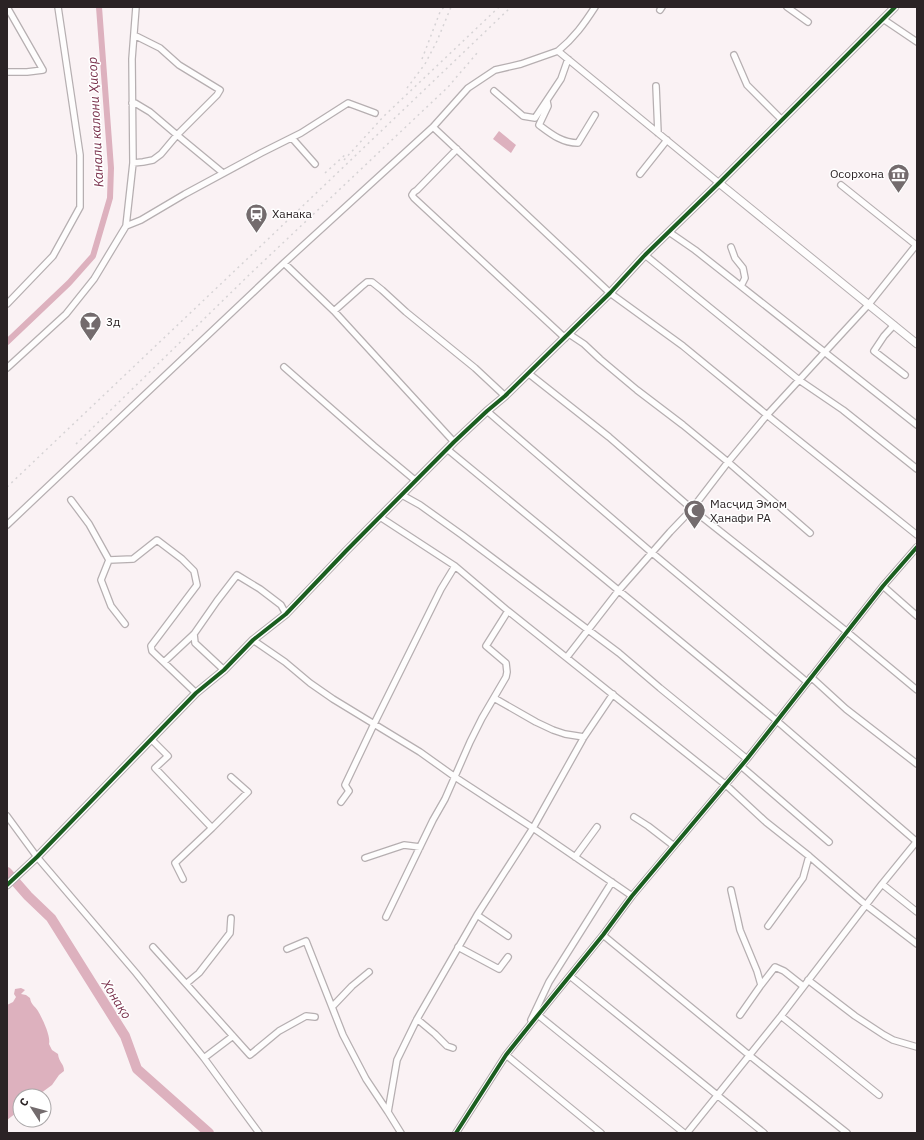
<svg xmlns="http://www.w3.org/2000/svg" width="924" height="1140" font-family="'IBM Plex Sans',sans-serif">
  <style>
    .water { fill: #ddb1be }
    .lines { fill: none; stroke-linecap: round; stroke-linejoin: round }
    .canal { stroke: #ddb1be; stroke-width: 6 }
    .river { stroke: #ddb1be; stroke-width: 10 }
    .minor-casing { stroke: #b6afb1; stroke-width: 8 }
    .tertiary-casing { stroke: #b6afb1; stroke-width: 9 }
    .minor { stroke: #fefdfd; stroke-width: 5.5 }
    .tertiary { stroke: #fefdfd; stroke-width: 7 }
    .rail { stroke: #d6d3d5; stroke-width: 1.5; stroke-dasharray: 2 4; stroke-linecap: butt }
    .cycleway-casing { stroke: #fff; stroke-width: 6 }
    .cycleway { stroke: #1b5e20; stroke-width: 4 }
    .labels { text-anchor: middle; stroke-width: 3; stroke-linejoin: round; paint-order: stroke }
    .poi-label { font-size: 12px; fill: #2b2325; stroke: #fff; text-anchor: start }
    .water-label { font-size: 13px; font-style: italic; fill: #79304b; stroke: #fff }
  </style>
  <rect width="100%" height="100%" fill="#faf2f4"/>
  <path class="water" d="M499 131 516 145 511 153 493 139Z
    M21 988 25 990 21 994 26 995 30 998C31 1005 35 1006 38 1011 42 1018 51 1036 49 1044L52 1050 58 1054C59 1063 64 1063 64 1071L59 1075 52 1085 37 1096H20V1110L7 1120V1000H8L7 1005 13 1002 16 997 14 994 15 989Z"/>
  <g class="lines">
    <path class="canal" d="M7 342 69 283 93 256 110 198 111 168 99 7"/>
    <path class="river" d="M7 872 28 896 51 918 125 1036 137 1069 209 1133"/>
    <defs>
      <path id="minor" d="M595 7C584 24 574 38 558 51L719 183
        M787 7 808 22
        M660 10 662 7
        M883 19 917 42
        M734 55 747 85 782 120
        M7 72H27L43 70 7 7
        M656 86 658 133
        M494 91 523 116 535 118 561 79 568 59
        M547 101 548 106 539 125C551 134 562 143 578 143L595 115
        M132 103H135L150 112 177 135 223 173
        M433 127 610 293 683 346 767 415 917 535
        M292 138 315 164
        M457 149 417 190 414 192 412 195 414 198 565 338
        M133 163 143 162 153 160 161 154 177 135 217 95 220 90 179 65 160 48 134 35
        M640 174 667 140
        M841 185 916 245
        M126 226 141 220 185 194 261 153 301 133 348 103 375 113
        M669 232 695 250 917 425
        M731 247 735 258 743 268 745 278 741 286
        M645 255 799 380 843 410 917 469
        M284 263 334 311 454 442
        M7 304 53 256 80 207V155L58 7
        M334 311 361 287 367 282H372L382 290 406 312 475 368 505 396
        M894 325 884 336 874 351 905 375
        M569 334 584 344 600 359 637 390 683 425 728 462 810 533
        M284 367 374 446 416 481
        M7 368 66 314 94 279 126 226 133 163 132 59 136 7
        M528 373 609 437 692 509 846 631 917 690
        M487 411 651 552 807 682
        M447 449 777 721 917 842
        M402 495 420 505 462 535 619 653 660 688 747 759
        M71 500 89 524 109 560 133 559 157 540 182 559 194 571 197 585 151 646 152 651 196 693
        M380 517 455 566 508 611 726 785 766 822 809 856 866 905 917 944
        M7 525 284 263 433 127 468 88 495 70 521 64 558 51
        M109 560 101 580 111 606 125 624
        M883 586 917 616
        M194 634 195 643 224 670
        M253 640 285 662 310 683 333 699 420 752 455 777 533 828 632 896
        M567 657 619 590 670 532 692 509 728 462 767 415 869 304 917 244
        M164 662 194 634 217 601 237 575 260 589 281 605 286 614
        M811 677 846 709 917 764
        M494 698 536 722 553 730 565 734 584 737
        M151 739 168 756 155 768 212 828 248 792 231 777
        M741 766 829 842
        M341 802 349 791 345 785 374 724 441 589 455 566
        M7 816 37 857 136 973 204 1058 259 1133
        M634 817 648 826 674 846
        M575 857 597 827
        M365 858 404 845 420 847
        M183 879 175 863 212 828
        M882 884 917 912
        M731 890 740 930 757 971 761 985 775 967 784 971 803 986
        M477 915 508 936
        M386 917 433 820 445 799 470 742 482 718 506 677 507 672 506 663 486 646 508 611
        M768 926 803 878 809 856
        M603 935 749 1055 847 1133
        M153 947 250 1055 279 1031 306 1016 315 1017
        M458 947 499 969 508 957
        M287 949 306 941 332 1007
        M369 972 352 986 332 1007 343 1035 366 1079 388 1112
        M570 976 764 1133
        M808 980 855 1016 884 1035 893 1040 917 1047
        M187 983 199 973 230 933 231 918
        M538 1015 684 1133
        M740 1015 761 985
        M781 1016 879 1095
        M417 1019 435 1034 447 1046 453 1048
        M531 1020 549 982 612 882
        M506 1055 601 1133
        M204 1058 233 1036
        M401 1133 388 1112 397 1060 417 1019 477 915 533 828 584 737 613 694
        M456 1133 506 1055 538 1015 603 935 632 896 747 759 883 586 917 547
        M687 1133 781 1016 882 884 917 841"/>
      <path id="tertiary" d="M719 183 917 344
        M7 885 37 857 196 693 224 670 253 640 286 614 346 551 454 442 487 411 505 396 610 293 645 255 719 183 895 7"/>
    </defs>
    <use href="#minor" class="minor-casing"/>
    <use href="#tertiary" class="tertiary-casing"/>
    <use href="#minor" class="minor"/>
    <use href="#tertiary" class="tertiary"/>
    <path class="rail" d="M422 59 440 12 444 7
      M407 88 425 64 437 41 451 7
      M344 160 384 116 499 7
      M325 173 346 154
      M76 444 249 275 448 87 478 52
      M7 487 265 242 511 7"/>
    <defs>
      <path id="cycleway" d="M7 885 37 857 196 693 224 670 253 640 286 614 346 551 454 442 487 411 505 396 610 293 645 255 719 183 895 7
        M456 1133 506 1055 538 1015 603 935 632 896 747 759 883 586 917 547"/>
    </defs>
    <use href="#cycleway" class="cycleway-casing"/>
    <use href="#cycleway" class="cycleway"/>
  </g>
  <defs>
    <symbol id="museum-pin" viewBox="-11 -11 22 30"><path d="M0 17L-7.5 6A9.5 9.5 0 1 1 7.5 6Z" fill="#736b6d" stroke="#fff"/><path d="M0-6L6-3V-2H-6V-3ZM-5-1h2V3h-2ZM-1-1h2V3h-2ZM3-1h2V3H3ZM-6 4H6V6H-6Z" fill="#fff"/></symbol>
    <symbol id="station-pin" viewBox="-11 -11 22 30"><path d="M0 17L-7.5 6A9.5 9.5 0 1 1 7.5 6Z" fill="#736b6d" stroke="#fff"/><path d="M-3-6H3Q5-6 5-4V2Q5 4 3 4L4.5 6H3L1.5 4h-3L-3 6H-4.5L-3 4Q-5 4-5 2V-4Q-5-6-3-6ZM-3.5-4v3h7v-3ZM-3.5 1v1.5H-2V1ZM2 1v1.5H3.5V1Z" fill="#fff"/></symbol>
    <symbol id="bar-pin" viewBox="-11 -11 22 30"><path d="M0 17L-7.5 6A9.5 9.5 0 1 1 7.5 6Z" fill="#736b6d" stroke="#fff"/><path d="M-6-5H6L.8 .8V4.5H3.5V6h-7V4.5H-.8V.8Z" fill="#fff"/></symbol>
    <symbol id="mosque-pin" viewBox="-11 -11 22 30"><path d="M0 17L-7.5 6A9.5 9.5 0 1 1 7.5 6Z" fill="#736b6d" stroke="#fff"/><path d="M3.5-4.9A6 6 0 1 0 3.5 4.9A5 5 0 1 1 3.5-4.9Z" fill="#fff"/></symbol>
  </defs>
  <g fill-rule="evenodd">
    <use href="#museum-pin" x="886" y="162" width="25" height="34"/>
    <use href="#station-pin" x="244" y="202" width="25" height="34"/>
    <use href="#bar-pin" x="78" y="310" width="25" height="34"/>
    <use href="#mosque-pin" x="682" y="498" width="25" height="34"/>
  </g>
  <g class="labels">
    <g class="poi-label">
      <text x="884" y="178" text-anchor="end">Осорхона</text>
      <text x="272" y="218">Ханака</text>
      <text x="106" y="326">3д</text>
      <text x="710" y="508">Масҷид Эмом<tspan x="710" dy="14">Ҳанафи РА</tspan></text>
    </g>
    <g class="water-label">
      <text transform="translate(95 122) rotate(-93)" y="5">Канали калони Ҳисор</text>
      <text transform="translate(117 999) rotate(58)" y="5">Хонақо</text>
    </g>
  </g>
  <rect width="924" height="1140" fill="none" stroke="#2b2325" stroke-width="16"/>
  <g transform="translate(32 1108) rotate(306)"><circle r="19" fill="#ffffff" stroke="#aaa7a8"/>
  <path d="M0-3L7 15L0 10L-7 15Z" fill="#736b6d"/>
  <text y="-6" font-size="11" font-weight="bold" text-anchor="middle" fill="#2b2325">С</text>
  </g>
</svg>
